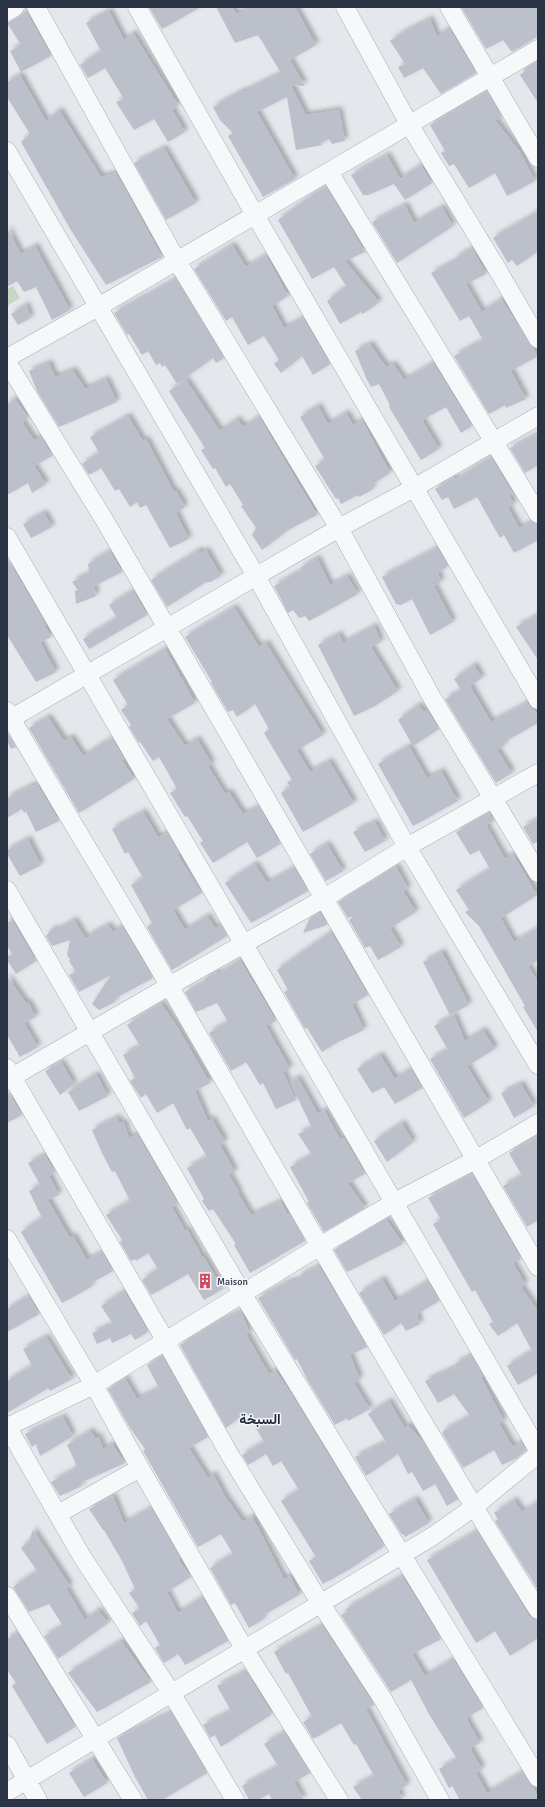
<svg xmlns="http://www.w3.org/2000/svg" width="545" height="1807" font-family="Signika,Vazirmatn,sans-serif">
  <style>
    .green { fill: #c9d6c5 }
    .building { fill: #bbc0ca; filter: url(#shadow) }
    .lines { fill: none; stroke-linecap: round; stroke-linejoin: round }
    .minor-casing { stroke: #a9aeb7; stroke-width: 19 }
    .minor { stroke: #f7f8fa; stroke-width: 18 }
    .labels { text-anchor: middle; stroke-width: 3; stroke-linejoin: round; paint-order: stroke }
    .poi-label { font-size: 10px; fill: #2b3445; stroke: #f4f6f9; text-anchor: start }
    .district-label { font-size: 14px; font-weight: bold; fill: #1d2536; stroke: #f4f6f9 }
  </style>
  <defs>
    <filter id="shadow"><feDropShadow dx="3.5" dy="-3.5" stdDeviation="2" flood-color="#0004"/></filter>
  </defs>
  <rect width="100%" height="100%" fill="#e4e7ec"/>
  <path class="green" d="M13 286 20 298 7 306V289Z"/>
  <path class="building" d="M149 7H201L162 29Z
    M216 7H232L236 14 256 7H295L316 45 290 60 305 86 291 85 306 115 339 110 345 141 332 144 329 139 321 143 322 145 296 150 287 97 257 112 295 179 263 197 228 136 233 133 220 120 213 107 242 91 243 92 281 73 258 35 235 43Z
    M461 7H538V36L512 52 503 40 486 49Z
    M26 11 51 56 21 72 10 51 21 45 7 23 21 16Z
    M109 11 124 40 133 33 178 105 172 110 185 132 168 142 154 119 134 130 116 102 124 99 105 68 88 78 80 65 101 51 86 23Z
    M430 19 437 37 449 28 476 73 441 94 423 68 404 78 398 67 405 64 390 41 404 32Z
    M538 61V103L520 75 525 71 524 69Z
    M20 75 46 121 59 110 101 177 116 173 162 257 106 285 69 227 21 142 30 134 7 97V82Z
    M487 91 502 117 495 120 520 152 535 181 507 196 495 173 469 188 454 164 449 166 441 153 445 151 430 125Z
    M164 148 196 203 166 220 134 163Z
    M387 155 400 179 421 165 432 183 405 200 394 184 368 195H363L351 175Z
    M326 187 365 252 345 261 379 302 363 314 361 312 340 324 327 301 346 286 334 267 312 279 278 220 314 194Z
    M405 205 414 223 442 207 453 226 397 263 372 222Z
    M538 212V251L517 266 512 260 508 263 493 238Z
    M7 228 21 254 35 246 70 310 52 320 36 287 24 292 17 281 7 287Z
    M232 245 246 267 266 255 288 296 272 306 284 328 303 318 330 364 313 375 302 356 281 373 274 364 279 360 264 336 248 345 232 317 226 321 194 269Z
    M472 248 486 274 466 284 482 312 501 299 538 356 511 371 526 399 506 408 505 405 489 414 454 356 483 340 469 316 460 321 431 273 455 261 454 259Z
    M176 279 224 358 216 363 213 358 177 384 165 365 162 367 160 363 156 365 148 351 142 355 129 334 127 335 114 313Z
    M26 305 31 318 18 325 11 314Z
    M370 344 386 367 393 364 404 380 433 363 472 426 461 433 446 407 422 420 439 449 421 460 389 407 390 405 379 384 371 387 367 380 355 351Z
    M49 363 55 377 73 370 85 389 106 379 117 402 59 427 37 391 29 371Z
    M186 380 220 431 237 419 243 427 259 417 317 515 288 530 262 550 252 535 256 528 241 506 243 505 230 484 226 487 215 468 213 469 201 450 205 448 169 391Z
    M15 399 28 418 22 422 34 440 41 437 52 456 34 466 46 484 32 493 28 483 7 495V404Z
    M318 406 328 424 346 413 353 425 362 420 390 473 371 485 373 489 359 497 358 495 341 504 338 498 336 499 315 466 325 460 300 417Z
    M128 416 143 441 146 439 174 492 176 491 185 507 176 513 189 539 170 548 146 505 140 508 137 502 130 507 119 489 115 491 101 468 89 475 82 464 99 453 90 437Z
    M538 434V465L525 473 510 448Z
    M491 457 513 494 509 496 514 504 508 508 519 528 531 522 536 524 538 528V540L514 553 504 535 500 538 477 497 454 509 448 497 442 500 435 489 454 477 455 480Z
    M44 513 52 527 31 538 23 524Z
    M437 548 448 566 438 573 441 582 434 586 453 622 430 635 412 599 401 605 396 604 382 577Z
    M199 550 201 553 206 550 221 576 210 582H206L167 607 151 580Z
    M110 551 122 572 94 586 96 596 76 604 75 591 78 590 72 582 89 573 88 564Z
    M7 558 46 625 45 626 51 637 40 642 56 672 36 682 7 635Z
    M317 558 330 585 347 576 358 594 309 621 305 616 299 618 293 610 288 613 274 586 302 570 300 568Z
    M133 591 147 615 89 649 83 639 117 618 109 605Z
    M234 607 259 647 266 643 323 735 297 750 310 772 329 761 354 803 303 832 281 793 290 787 287 782 292 780 264 733 269 729 255 704 237 717 233 710 228 712 211 683 212 682 185 637Z
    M538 615V660L516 627Z
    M374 626 381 642 371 647 398 691 375 706 354 716 318 645 339 634 343 643Z
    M165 649 195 703 167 719 185 746 197 739 212 764 208 766 225 794 229 792 243 814 259 807 280 844 257 858 247 842 213 863 200 843 203 841 187 816 185 817 170 793 177 789 159 757 153 761 140 742 139 743 129 727 131 725 121 710 128 705 113 680Z
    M474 665 482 678 470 686 491 722 527 703 538 714V723L504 742 505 745 497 750 512 773 496 783 445 699 461 690 454 679Z
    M418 705 424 712 427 710 439 729 413 746 398 720Z
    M48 717 64 741 71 737 83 756 112 738 124 759 122 760 134 779 79 813 29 728Z
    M7 732 16 747 11 749 7 741Z
    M409 746 427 778 441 771 458 801 413 826 378 764Z
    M37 784 59 821 36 832 26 812 24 813 22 809 7 818V798L32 785 33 787Z
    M143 812 158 837 167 833 179 853 177 854 202 893 173 910 185 930 207 916 215 928 221 925 227 936 172 970 147 927 152 923 131 885 143 878 128 852 125 854 112 829Z
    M489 813 494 821 486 825 505 859 513 854 537 895 501 918 514 942 538 928V960L528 966 538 982V1032L523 1007 525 1006 479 926 465 912 469 910 456 890 490 869 479 850 470 855 456 832Z
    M538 819V841L533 844 523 827Z
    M375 822 385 841 365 852 353 832Z
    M28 839 41 865 20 876 7 854V850Z
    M327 844 343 871 326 881 310 854Z
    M255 864 267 883 294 868 308 891 251 923 225 883Z
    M396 866 408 889 403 891 416 912 390 928 401 947 378 960 370 946 365 948 349 920 354 916 348 918 338 902Z
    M320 913 327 925 303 933 310 918Z
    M12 920 36 961 16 974 7 960V957L12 954 7 945V923Z
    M74 920 86 939 91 934 108 925 113 932 122 926 153 978 114 999 115 1002 99 1010 92 1004 111 975 79 992 69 975 76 972 69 961 70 959 67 955 70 940 52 946 46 936 52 929 57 930Z
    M331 932 368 995 352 1004 364 1030 338 1042 322 1052 307 1028 305 1029 284 992 288 990 277 970Z
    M442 952 469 1005 450 1015 423 962Z
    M240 960 276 1021 266 1026 290 1069 283 1072 296 1100 276 1109 263 1083 260 1085 246 1062 231 1071 209 1033 228 1022 217 1003 196 1012 185 992 205 982 204 979 217 972 218 974Z
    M7 976 26 1003 28 1002 36 1017 24 1023 38 1047 20 1057 7 1035Z
    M161 1003 176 1025 210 1083 195 1091 208 1121 212 1119 225 1142 220 1145 235 1172 229 1175 239 1192 238 1193 251 1215 281 1201 287 1214 289 1213 305 1241 250 1273 234 1245 236 1244 213 1209 209 1211 202 1201 204 1199 187 1168 207 1157 190 1128 187 1130 173 1103 157 1113 146 1094 141 1098 130 1081 135 1078 123 1055 140 1046 127 1025Z
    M454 1015 465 1041 483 1030 495 1049 467 1066 489 1102 464 1118 430 1059 448 1050 434 1026Z
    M380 1055 395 1079 411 1069 422 1088 395 1104 384 1087 372 1093 357 1069Z
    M61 1062 74 1084 60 1095 45 1071Z
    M96 1074 108 1096 79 1111 68 1092Z
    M298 1078 318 1114 324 1110 340 1139 344 1138 365 1174 348 1183 365 1208 324 1232 307 1203 309 1202 290 1167 312 1155 298 1134 312 1128 290 1082Z
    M521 1084 534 1106 514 1118 501 1093Z
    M7 1090 22 1115 7 1123Z
    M117 1117 119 1122 124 1123 129 1138 137 1134 178 1204 172 1207 185 1231 187 1229 202 1257 203 1256 223 1289 204 1300 188 1274 151 1295 142 1280 158 1269 148 1253 136 1261 135 1259 131 1261 120 1242 122 1240 106 1215 130 1201 115 1171 112 1172 102 1153 92 1130Z
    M402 1123 413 1142 387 1162 374 1141Z
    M538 1136V1220L527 1227 503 1186 522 1176 509 1153Z
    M45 1155 55 1172 49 1176 59 1195 48 1200 70 1238 73 1236 87 1260 102 1252 113 1271 91 1283V1287L62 1303 21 1232 42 1218 29 1191 40 1185 28 1163Z
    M472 1174 521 1259 513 1263 525 1284 521 1287 538 1311V1373L518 1385 507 1366 532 1351 517 1323 498 1336 489 1324 493 1322 475 1290 472 1292 433 1224 441 1220 428 1198Z
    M386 1219 403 1244 347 1272 334 1250Z
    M319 1266 367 1347 350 1355 360 1379 354 1383 370 1409 348 1421 347 1418 335 1425 308 1381 297 1359 295 1360 258 1298 286 1283 300 1279 299 1276Z
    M382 1279 395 1301 428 1281 439 1301 417 1314 420 1324 406 1331 401 1323 384 1335 359 1293Z
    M124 1291 148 1332 135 1340 131 1334 112 1343 110 1338 97 1344 92 1333 113 1324 101 1306Z
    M29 1296 39 1314 7 1332V1309Z
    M241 1311 249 1332 246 1334 269 1374 275 1370 290 1392 384 1546 350 1569 323 1584 309 1561 316 1557 281 1501 299 1490 281 1461 273 1466 266 1454 248 1465 242 1455 264 1442 246 1412 226 1428 180 1345 212 1325Z
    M46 1337 72 1379 50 1391 48 1388 7 1413V1381L32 1366 23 1349Z
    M471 1355 483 1376 481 1377 504 1421 499 1423 513 1447 521 1442 526 1450 517 1458 502 1465 494 1450 463 1468 442 1433 444 1432 443 1431 470 1416 454 1394 438 1403 425 1381 456 1367 455 1364Z
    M162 1356 208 1437 189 1448 208 1478 213 1474 226 1498 243 1522 252 1516 284 1579 290 1576 299 1595 262 1616 264 1619 249 1628 235 1603 231 1605 210 1568 233 1554 221 1534 198 1547 143 1451 145 1449 130 1428 108 1389 125 1378 137 1399 159 1388 147 1365Z
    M389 1401 405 1428 408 1425 424 1443 458 1499 447 1506 435 1484 423 1491 412 1472 408 1474 398 1454 366 1476 355 1457 386 1442 368 1414Z
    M63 1417 73 1436 40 1456 36 1444 32 1447 25 1434Z
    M90 1431 95 1437H99L103 1449 112 1444 125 1463 80 1483 82 1486 60 1496 51 1482 74 1470 72 1468 77 1466 67 1445Z
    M113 1496 124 1523 151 1508 180 1558 178 1559 191 1577 167 1592 178 1613 202 1597 228 1641 185 1665 178 1654 164 1663 155 1648 160 1645 146 1621 140 1626 132 1613 140 1609 129 1593 135 1589 122 1561 104 1530H103L89 1509Z
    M415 1499 429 1523 405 1537 403 1534 402 1535 389 1514Z
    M514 1500 522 1512 538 1502V1590L495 1521 498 1519 494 1513Z
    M33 1530 70 1586 66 1588 85 1620 98 1610 108 1623 58 1659 44 1636 63 1626 49 1604 29 1612 13 1587 37 1571 21 1548 29 1541Z
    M477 1531 529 1616 533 1619 538 1620V1638L510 1656 495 1631 476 1643 427 1560Z
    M402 1576 441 1639 412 1654 425 1676 453 1659 483 1708 466 1718 480 1743 470 1748 482 1769 476 1773 487 1793 522 1772 534 1788 538 1800H460L452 1786 449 1788 439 1769 457 1759 430 1716 411 1680 391 1692 341 1615 347 1612 346 1609Z
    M322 1625 374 1705 366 1709 407 1785 398 1791 403 1800H362L353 1787 374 1776 356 1744 354 1745 341 1723 313 1739 303 1722 312 1717 288 1673 286 1674 274 1652Z
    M17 1633 75 1727 47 1744 12 1686 16 1683 7 1670V1639Z
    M121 1641 151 1682 97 1712 68 1673Z
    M246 1671 272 1714 221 1747 215 1735 210 1738 203 1725 231 1711 217 1686Z
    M171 1712 207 1773 162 1800H148L135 1777 117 1738Z
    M284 1732 310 1773 294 1782 304 1800H272L269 1794 258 1800H249L242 1786 278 1766 264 1744Z
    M92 1759 107 1783 84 1797 69 1773Z"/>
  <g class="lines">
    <defs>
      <path id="minor" d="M36 7 177 261 339 528 431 696 538 873
        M137 7 255 215 538 700
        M345 7 409 124 496 267 538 339
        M449 7 538 158
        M7 12 15 7
        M7 151 256 576 407 847 538 1065
        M329 172 538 514
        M7 358 98 307 538 49
        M7 362 105 521 538 1267
        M7 537 538 1450
        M7 711C60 804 116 894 170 987 291 1195 409 1405 538 1610
        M7 721 339 528 414 488 538 416
        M7 890 242 1293 538 1778
        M7 1068 165 1340 231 1457 321 1604 384 1701 440 1800
        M7 1080 169 986 323 899 407 847 538 773
        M7 1239 94 1385 140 1468 245 1650 339 1800
        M7 1426 81 1555 172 1694 235 1800
        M7 1427 94 1385 320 1246 395 1202 475 1160 538 1123
        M58 1514 140 1468
        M7 1596 133 1800
        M7 1745 38 1800
        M7 1792 433 1536 474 1507 538 1454"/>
    </defs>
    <use href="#minor" class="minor-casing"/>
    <use href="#minor" class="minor"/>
  </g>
  <defs>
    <symbol id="building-bare" viewBox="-9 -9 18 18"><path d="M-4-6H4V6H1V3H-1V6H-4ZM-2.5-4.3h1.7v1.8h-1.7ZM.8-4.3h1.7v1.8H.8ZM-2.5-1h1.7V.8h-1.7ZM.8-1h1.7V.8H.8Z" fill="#d1495b" stroke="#f4f6f9" stroke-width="2.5" paint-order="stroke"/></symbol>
  </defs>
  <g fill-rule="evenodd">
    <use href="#building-bare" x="194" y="1270" width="22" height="22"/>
  </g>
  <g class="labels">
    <g class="poi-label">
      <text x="217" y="1285">Maison</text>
    </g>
    <g class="district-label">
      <text x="260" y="1424">السبخة</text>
    </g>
  </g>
  <rect width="545" height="1807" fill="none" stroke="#2b3445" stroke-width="16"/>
</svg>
